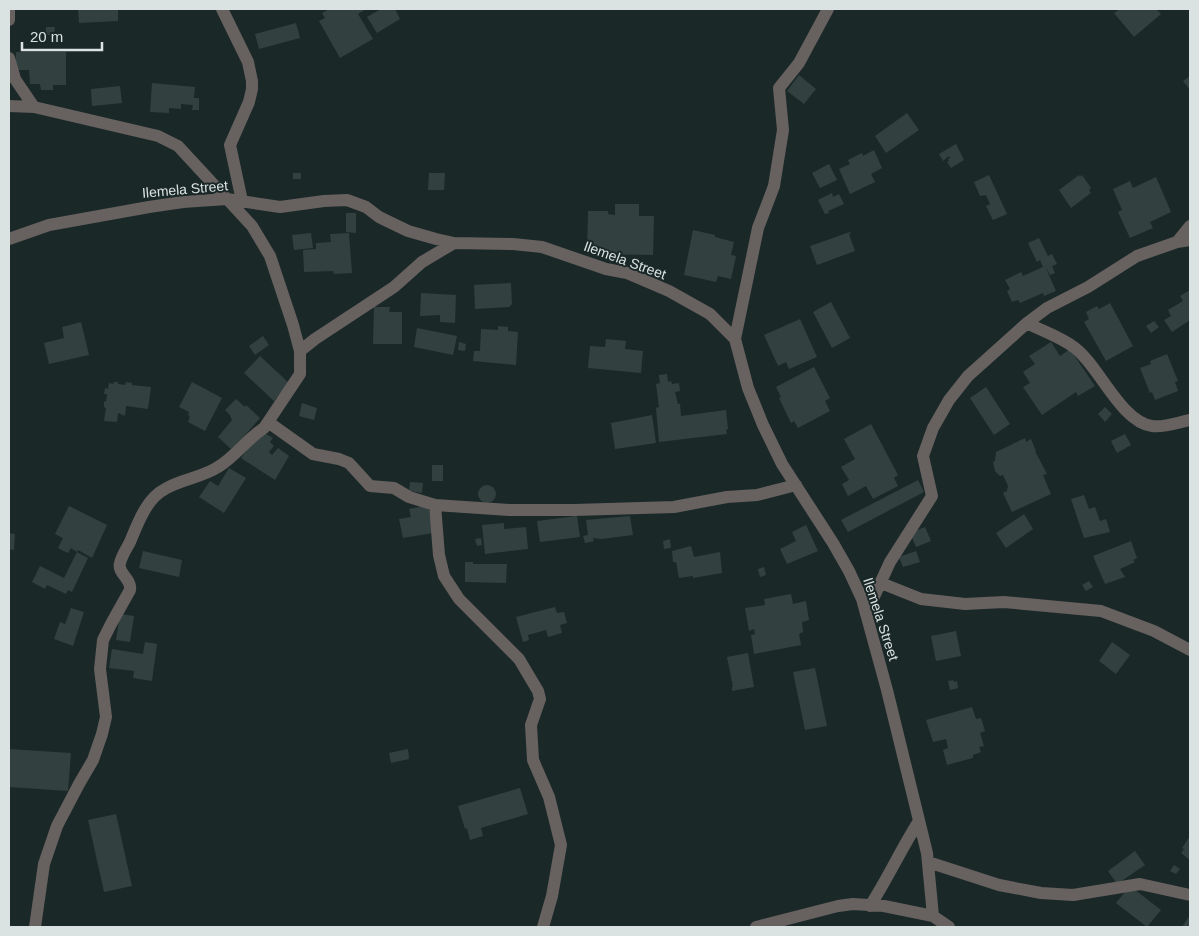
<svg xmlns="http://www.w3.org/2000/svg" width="1199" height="936" font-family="Arial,sans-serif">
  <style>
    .building { fill: #324040 }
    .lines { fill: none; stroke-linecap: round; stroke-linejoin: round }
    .minor { stroke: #676160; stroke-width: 12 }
    .labels { text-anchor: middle; stroke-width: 4; stroke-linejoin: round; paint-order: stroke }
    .street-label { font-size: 14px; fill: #dae2e2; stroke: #1b2828 }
  </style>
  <rect width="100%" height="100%" fill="#1b2828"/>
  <path class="building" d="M78 9H118V21L79 23Z
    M330 9H366L358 14 373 39 340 58 319 21 325 18 322 13Z
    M381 9H395L400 19 377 33 367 17Z
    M1120 9H1156L1161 14 1134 37 1114 13Z
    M296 23 300 38 259 49 255 34Z
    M46 27H55L54 35H46Z
    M16 52H66V85H53V90H41L40 84H30L29 70H16Z
    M799 75 816 89 804 104 787 91Z
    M1190 76V90L1183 81Z
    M152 83 195 87 194 98H199V110H192L193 105 181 104V109L169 108V113L150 112Z
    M120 86 122 103 92 106 91 89Z
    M907 113 919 130 886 153 875 136Z
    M956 144 964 160 951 168 947 162 949 161 948 159 950 158 949 156 943 161 939 154Z
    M874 150 882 168 871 174 875 182 850 194 839 169 850 164 848 160 862 153 863 156Z
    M829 164 837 180 820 188 812 173Z
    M293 173H301V179H293Z
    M429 173H445L444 190H428Z
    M989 175 1007 214 993 220 986 206 990 204 986 195 980 196 974 182Z
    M1079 175 1080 177 1082 175 1091 188 1089 190 1091 193 1071 208 1059 190Z
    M1156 177 1171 212 1150 222 1153 228 1130 238 1118 212 1122 210 1113 189 1130 181 1133 188Z
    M832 193 833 197 839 194 844 204 828 211 829 213 825 214 818 200Z
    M615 204H639V216H654L653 255 587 254 588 211H608V214L615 215Z
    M346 213H356V233L346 232Z
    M693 230 715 235V237L734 242 731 255 736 256 731 279 718 276 716 282 684 275Z
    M850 232 851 233 849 234 855 251 817 265 810 246Z
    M311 233 313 248 294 250 292 235Z
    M349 233 352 273 334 274 333 271 304 272 303 250 316 249V243L331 242 330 234Z
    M1039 238 1048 256 1052 254 1057 264 1052 266 1055 273 1050 275 1045 266 1056 291 1044 296 1043 293 1020 303 1018 300 1012 302 1007 291 1010 289 1005 280 1021 272 1023 276 1043 267 1040 260 1037 262 1028 243Z
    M511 283 512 304 509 307 475 309 474 285Z
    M1190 290V320L1172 332 1164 320 1171 316 1168 310 1183 301 1180 296Z
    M421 293 456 295 455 323 440 322V315L420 316Z
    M831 302 850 338 832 348 813 312Z
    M1110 303 1133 346 1106 361 1084 322 1089 319 1086 312 1097 306 1099 309Z
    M374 307H390L389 312H402V344H373Z
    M800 319 817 357 789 369 786 362 778 366 764 335Z
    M1154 321 1159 327 1151 333 1146 326Z
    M81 322 89 355 49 364 44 343 64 338 62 327Z
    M498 326 508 327V331L518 332 516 365 473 361 474 351H480L481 329 498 330Z
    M417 328 457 336 453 355 414 347Z
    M263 336 269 345 255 355 249 346Z
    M606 339 626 341 625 349 643 351 641 373 588 368 590 346 605 347Z
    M459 342 466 344 465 351 458 350Z
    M1051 342 1060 356 1070 349 1095 386 1078 396 1076 392 1042 415 1023 387 1030 383 1023 372 1035 364 1029 356Z
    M1167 354 1178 381 1175 382 1178 391 1155 400 1152 392 1150 393 1140 368 1151 364 1150 361Z
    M260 356 289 383 274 401 244 373Z
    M814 367 830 398 825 401 830 411 798 428 794 421 791 423 779 398 781 397 776 387Z
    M667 374 668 382 671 381 672 384 679 383 680 391 675 392 678 404H680L681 416 726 410 728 429 726 430 727 434 659 442 656 408 659 407 656 384 660 383 659 375Z
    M114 382H118V384L125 385 126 382 132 383V385L151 387 148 409 126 406 125 416 118 413 117 422 104 421 106 408 104 407V401L106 402 107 394H104L105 388 108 389 109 383 113 384Z
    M192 382 222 398 205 431 188 422 190 416 188 415 189 412 179 407Z
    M986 387 1010 424 994 435 970 398Z
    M236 399 245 407 246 405 260 418 232 450 218 437 232 420 230 415 225 410Z
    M302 403 317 408 314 420 299 416Z
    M1105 407 1112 414 1105 422 1098 414Z
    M652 415 656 443 615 449 611 423Z
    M871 424 898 475 894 478 898 486 873 499 866 486 848 496 842 484 849 480 841 467 855 459 844 439Z
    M261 431 273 438 270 442 274 446 269 452 272 455 278 448 289 456 275 480 241 458Z
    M1125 434 1131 445 1117 453 1111 441Z
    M1025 438 1026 442 1031 439 1036 451H1035L1047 474 1043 475 1051 494 1012 512 1003 493 1007 491 1008 486 1003 475 1000 476 995 471 993 462 995 461 996 452Z
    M432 465H443V481H432Z
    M229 468 246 478 224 513 199 497 210 481 218 486Z
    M918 480 924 492 848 532 841 520Z
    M410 482 423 483 422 493 409 491Z
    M478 494a9 9 0 1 1 18 0a9 9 0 1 1-18 0Z
    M1084 495 1089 509 1095 507 1100 521 1106 519 1110 532 1084 538 1071 499Z
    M428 505 433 533 403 538 399 519 411 517 409 509Z
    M69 506 107 525 92 558 78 550 77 552 71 548 68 553 58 548 63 538 55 534Z
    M1024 514 1033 529 1006 548 996 533Z
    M577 516 580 537 540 542 537 521Z
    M630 516 633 535 602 539 593 538 594 541 585 543 583 536 588 535 586 520Z
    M504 523V529L526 527 528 549 485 554 482 525Z
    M806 525 818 551 787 564 780 549 796 541 792 532Z
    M925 527 931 541 916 547 910 533Z
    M9 533 15 534 14 550 9 549Z
    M481 538 482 545 477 546 475 539Z
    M670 539 671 548 664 549 663 541Z
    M1131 541 1137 558 1133 560 1135 562 1120 569 1125 577 1105 584 1093 556Z
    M691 546 694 557 720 552 722 573 693 578V576L679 578 676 562H673L672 551Z
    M143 551 182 560 179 577 139 568Z
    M916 551 920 562 903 567 899 557Z
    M77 552 88 558 72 592 68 590 66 594 47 585 45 589 32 582 40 566 64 578Z
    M465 562H473V564H507L506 583 465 582Z
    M764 567 766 575 760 577 758 569Z
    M1089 581 1093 587 1086 591 1082 585Z
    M791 594 793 604 806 601 809 620 802 622 803 632 799 634 801 645 754 654 751 635 755 634 754 629 749 631 745 608 765 605 764 599Z
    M555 607 557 613 564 612 567 623 560 625 562 633 548 637 546 630 528 635 529 640 523 642 516 617Z
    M71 608 84 612 73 646 54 639 60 622 65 624Z
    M120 614 134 616 130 642 116 640Z
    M956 631 961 656 936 661 931 636Z
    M145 642 157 644 152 681 133 678 134 671 109 668 112 649 143 654Z
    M1112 642 1130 655 1116 674 1099 661Z
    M748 653 754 687 732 691V687H733L727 657Z
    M815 668 827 726 805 730 793 672Z
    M953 680 954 682 957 681 958 688 950 690 948 681Z
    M972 707 976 719 981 718 985 731 980 733 984 746 979 747 981 752 973 755V758L947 765 943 750 948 748 946 739 933 742 926 720Z
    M9 749 71 753 68 791 9 787Z
    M408 749 409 759 391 763 389 753Z
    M520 788 528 814 481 828 483 836 470 840 467 828 465 829 458 806Z
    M116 814 132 886 104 892 88 820Z
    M1190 836V860L1181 853 1184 849 1182 848Z
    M1135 851 1145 865 1117 884 1108 871Z
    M1174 865 1180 869 1176 874 1170 871Z
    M1130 886 1161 910 1147 927 1116 903Z
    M1190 915V927H1182Z"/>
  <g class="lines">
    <path class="minor" d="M222 9 248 62 252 81V89L249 102 230 145 242 201
      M9 20V9
      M9 58 15 79 34 107
      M9 106 34 107 158 136 178 146 252 226 270 256 293 325 300 351V374L264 428C247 439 235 457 218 467 201 478 181 479 165 489 146 499 138 523 130 542 127 548 122 555 120 563 117 573 132 579 130 590L111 624 103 640 100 669 106 717 102 734 93 760 79 784 57 826 44 864 35 927
      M9 239 49 225 149 207 183 202 227 199 280 207 324 201 347 200 366 207 379 217 408 231 436 239 454 243 513 244 542 247 606 269 627 273 669 291 710 314 735 339 748 388 763 425 782 464 833 543 849 571 862 599 887 690 927 853 933 916
      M1177 242 1190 226
      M1027 323C1042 331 1061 337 1075 348 1099 366 1121 422 1152 426 1164 428 1179 422 1190 420
      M735 339 758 228 774 186 783 130 779 88 799 63 828 9
      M300 351 315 339 394 287 422 262 454 243
      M268 422 313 454 339 459 349 463 370 486 394 488 409 497 435 505 509 510H574L674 507 727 497 757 495 796 485
      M435 505 439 555 444 576 459 599 519 659 538 691 540 699 531 725 533 760 549 797 561 845 552 896 543 927
      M881 583 921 599 965 604 1004 602 1101 611 1154 631 1190 650
      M866 614 890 562 932 496 923 456 933 428 949 400 968 376 1027 323 1047 308 1088 287 1137 256 1177 242 1190 240
      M928 862 999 885 1041 893 1073 895 1140 884 1190 895
      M870 906C888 878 901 849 919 821
      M756 927 838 906 853 904 884 906 933 916 949 927"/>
  </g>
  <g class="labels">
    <g class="street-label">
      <text transform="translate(185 189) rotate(-5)" y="5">Ilemela Street</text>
      <text transform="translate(625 260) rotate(20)" y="5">Ilemela Street</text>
      <text transform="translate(881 619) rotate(72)" y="5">Ilemela Street</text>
    </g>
  </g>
  <rect width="1199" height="936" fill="none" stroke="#dae2e2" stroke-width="20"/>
  <path d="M22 42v8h80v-8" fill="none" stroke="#dae2e2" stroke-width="2.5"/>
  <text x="30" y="42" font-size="15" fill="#dae2e2" stroke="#1b2828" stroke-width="4" paint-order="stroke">20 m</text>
</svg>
